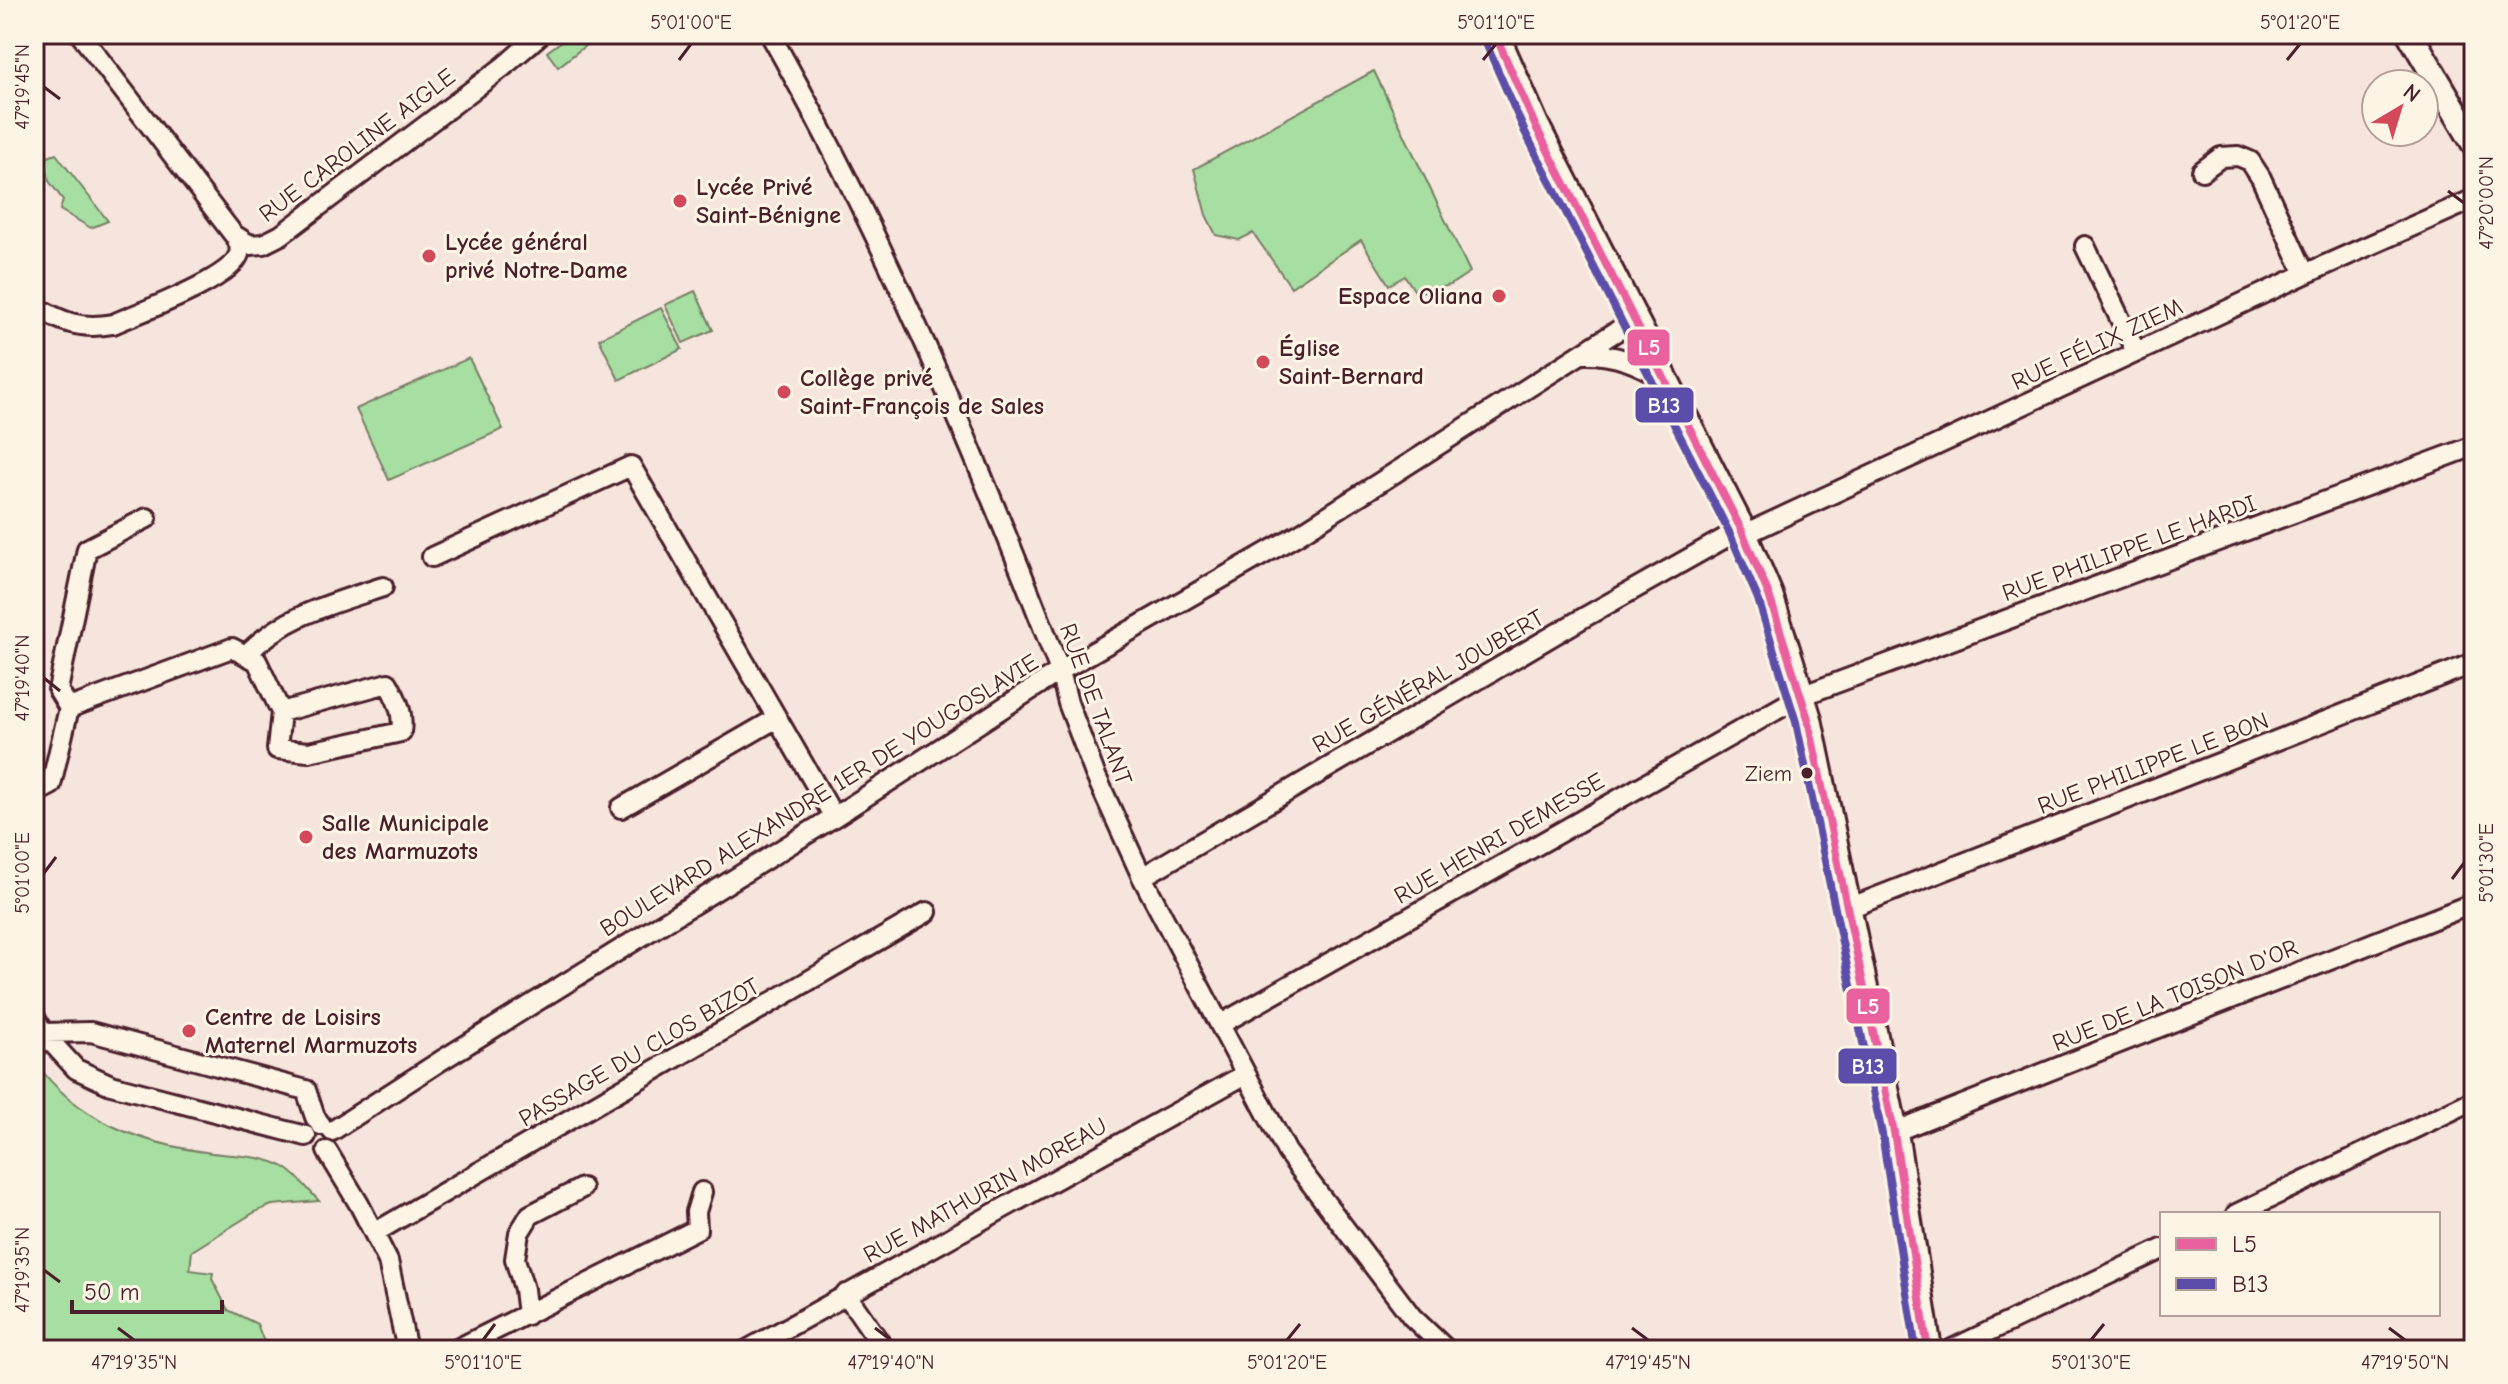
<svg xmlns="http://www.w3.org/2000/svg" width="2508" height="1384" font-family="'Comic Neue',sans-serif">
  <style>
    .green { fill: #a7dea1; stroke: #787e66; stroke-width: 2 }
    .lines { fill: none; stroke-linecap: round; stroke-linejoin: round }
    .minor-casing { stroke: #4a1f2b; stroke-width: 24 }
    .tertiary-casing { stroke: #4a1f2b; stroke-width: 30 }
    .secondary-casing { stroke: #4a1f2b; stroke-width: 32 }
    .minor { stroke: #fcf5e5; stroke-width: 18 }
    .tertiary { stroke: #fcf5e5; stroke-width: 24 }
    .secondary { stroke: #fcf5e5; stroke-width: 26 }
    .bus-1-casing { stroke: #fcf5e5; stroke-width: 14 }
    .bus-2-casing { stroke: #fcf5e5; stroke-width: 14 }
    .bus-1 { stroke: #ea619f; stroke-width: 8 }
    .bus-2 { stroke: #5b4da9; stroke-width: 8 }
    .ticks { fill: none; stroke: #4a1f2b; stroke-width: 3 }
    .poi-dot { fill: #d1495b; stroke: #fcf5e5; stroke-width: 3 }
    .bus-dot { fill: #4a1f2b; stroke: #fcf5e5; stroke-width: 3 }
    .labels { text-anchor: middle; stroke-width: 6; stroke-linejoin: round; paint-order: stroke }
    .bus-label { font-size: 22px; fill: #4a1f2b; stroke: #fcf5e5; text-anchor: end }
    .street-label { font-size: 24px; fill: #4a1f2b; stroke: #fcf5e5 }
    .poi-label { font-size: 24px; font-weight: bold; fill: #4a1f2b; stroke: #fcf5e5; text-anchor: start }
    .line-badge { stroke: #fcf5e5; stroke-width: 3 }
    .badge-label { font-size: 22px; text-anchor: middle; font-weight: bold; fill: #fff }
    .neatline { fill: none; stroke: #4a1f2b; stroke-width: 3 }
    .ticks-label { font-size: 20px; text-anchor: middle; fill: #4a1f2b }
  </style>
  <rect width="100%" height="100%" fill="#f6e5dd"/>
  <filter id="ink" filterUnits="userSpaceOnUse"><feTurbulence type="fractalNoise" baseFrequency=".0125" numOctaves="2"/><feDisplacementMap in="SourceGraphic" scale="16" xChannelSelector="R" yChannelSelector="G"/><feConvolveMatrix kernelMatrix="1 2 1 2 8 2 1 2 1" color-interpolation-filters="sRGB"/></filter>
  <g filter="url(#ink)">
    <path class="green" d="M571 34H600L558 67 547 52Z
      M1374 71 1470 272 1450 285 1416 293 1405 276 1389 285 1361 240 1291 287 1253 233 1239 240 1216 235 1206 215 1194 169Z
      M56 154 108 221 91 228 60 210 63 200 49 181 47 170 37 161Z
      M695 291 713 330 683 343 665 305Z
      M661 308 682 349 619 380 599 339Z
      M469 358 503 429 389 480 356 409Z
      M34 1060C76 1121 142 1144 212 1153 236 1156 263 1155 284 1167 298 1175 308 1190 319 1201L272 1205 255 1212 192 1251 190 1270 213 1273 212 1279 228 1310 257 1324 267 1350H34Z"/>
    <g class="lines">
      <defs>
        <path id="minor" d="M80 34 233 234 250 245 263 244 281 235 503 67 541 34
          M770 34C885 238 976 453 1060 671L1068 703 1095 774 1142 877 1287 1152 1412 1317 1447 1350
          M2202 171 2221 157 2238 156 2250 161 2261 178 2305 274
          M2085 246 2136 352
          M34 306C62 322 80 330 113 324 140 312 231 280 239 254 241 247 238 241 235 236
          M1583 354C1613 353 1638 362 1663 379
          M432 557 631 466 777 718
          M246 655C283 616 333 603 383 587
          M69 708 58 690 87 549 147 518
          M34 794 51 785 69 708 232 648 257 661 281 712 388 683C397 700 404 712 401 732L309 752 277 749 281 712
          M621 808 777 718 834 817
          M1142 877 1583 618 1741 529 1754 530 2305 274 2474 199
          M1849 908 2474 663
          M34 1015 43 1033 76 1069 111 1085 306 1136
          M1221 1024 1801 696 2474 446
          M43 1033 91 1032 306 1090 315 1117 321 1125
          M332 1131 442 1060 834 817 1060 671 1299 534 1634 320
          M1894 1132 2474 903
          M327 1151 359 1204 388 1261 407 1350
          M2236 1214 2474 1100
          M374 1233 927 912
          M846 1294 885 1350
          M527 1315 524 1289 515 1259 519 1233 530 1215 582 1188
          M455 1350 697 1229 696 1212 702 1192
          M747 1350 1246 1074
          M1950 1350 2162 1249"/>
        <path id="tertiary" d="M2410 34 2474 143"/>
        <path id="secondary" d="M1495 34 1535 125 1741 529 1769 595 1808 719 1894 1132 1928 1350"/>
      </defs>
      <use href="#minor" class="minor-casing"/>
      <use href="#tertiary" class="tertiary-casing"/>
      <use href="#secondary" class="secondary-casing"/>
      <use href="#minor" class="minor"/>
      <use href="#tertiary" class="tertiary"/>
      <use href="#secondary" class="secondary"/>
      <defs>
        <path id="bus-1" d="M1495 34 1535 125 1741 529 1769 595 1808 719 1894 1132 1928 1350"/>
        <path id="bus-2" d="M1484 39 1524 130 1730 534 1758 599 1796 722 1882 1134 1916 1350"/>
      </defs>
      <use href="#bus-1" class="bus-1-casing"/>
      <use href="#bus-2" class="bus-2-casing"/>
      <use href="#bus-1" class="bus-1"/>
      <use href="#bus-2" class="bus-2"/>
    </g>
  </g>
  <path class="ticks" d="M679 60 691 44M1483 60 1496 44M2287 60 2300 44M44 87 60 99M2448 191 2464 203M44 678 60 691M44 873 56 857M2452 879 2464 863M44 1270 60 1282M118 1328 134 1340M875 1328 891 1340M1632 1328 1648 1340M2389 1328 2405 1340M483 1340 495 1324M1287 1340 1300 1324M2091 1340 2104 1324"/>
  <g class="poi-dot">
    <circle cx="680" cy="201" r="8"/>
    <circle cx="429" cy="256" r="8"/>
    <circle cx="1499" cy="296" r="8"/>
    <circle cx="1263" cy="362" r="8"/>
    <circle cx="784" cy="392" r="8"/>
    <circle cx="306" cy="837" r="8"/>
    <circle cx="189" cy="1031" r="8"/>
  </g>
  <circle class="bus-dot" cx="1807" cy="773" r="7"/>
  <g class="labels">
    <g class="bus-label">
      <text x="1792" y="781">Ziem</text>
    </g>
    <g class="street-label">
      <text transform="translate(357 145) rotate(-37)" y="8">RUE CAROLINE AIGLE</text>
      <text transform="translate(2097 344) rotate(-25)" y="8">RUE FÉLIX ZIEM</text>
      <text transform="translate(2129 548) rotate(-20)" y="8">RUE PHILIPPE LE HARDI</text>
      <text transform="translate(1428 681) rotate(-30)" y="8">RUE GÉNÉRAL JOUBERT</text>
      <text transform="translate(1096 704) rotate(70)" y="8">RUE DE TALANT</text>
      <text transform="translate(2153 763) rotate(-21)" y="8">RUE PHILIPPE LE BON</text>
      <text transform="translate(819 795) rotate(-32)" y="8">BOULEVARD ALEXANDRE 1ER DE YOUGOSLAVIE</text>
      <text transform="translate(1499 838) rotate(-30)" y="8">RUE HENRI DEMESSE</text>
      <text transform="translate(2175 995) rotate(-22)" y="8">RUE DE LA TOISON D'OR</text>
      <text transform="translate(639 1052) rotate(-30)" y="8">PASSAGE DU CLOS BIZOT</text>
      <text transform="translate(985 1190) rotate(-29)" y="8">RUE MATHURIN MOREAU</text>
    </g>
    <g class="poi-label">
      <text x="696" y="195">Lycée Privé<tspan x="696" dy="28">Saint-Bénigne</tspan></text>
      <text x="445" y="250">Lycée général<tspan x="445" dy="28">privé Notre-Dame</tspan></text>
      <text x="1483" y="304" text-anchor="end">Espace Oliana</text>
      <text x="1279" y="356">Église<tspan x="1279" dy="28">Saint-Bernard</tspan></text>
      <text x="800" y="386">Collège privé<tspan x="800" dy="28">Saint-François de Sales</tspan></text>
      <text x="322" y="831">Salle Municipale<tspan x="322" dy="28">des Marmuzots</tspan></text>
      <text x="205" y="1025">Centre de Loisirs<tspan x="205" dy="28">Maternel Marmuzots</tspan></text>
    </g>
  </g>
  <g class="line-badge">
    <rect x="1626" y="328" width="45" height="39" rx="8" fill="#ea619f"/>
    <rect x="1634" y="386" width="61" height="38" rx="8" fill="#5b4da9"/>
    <rect x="1845" y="987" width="46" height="38" rx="8" fill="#ea619f"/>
    <rect x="1837" y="1047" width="61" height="38" rx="8" fill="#5b4da9"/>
  </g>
  <g class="badge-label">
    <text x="1649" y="355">L5</text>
    <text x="1664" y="413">B13</text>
    <text x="1868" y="1014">L5</text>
    <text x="1868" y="1074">B13</text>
  </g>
  <rect width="2508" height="1384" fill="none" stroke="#fcf5e5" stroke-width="88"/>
  <rect x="2160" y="1212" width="280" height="104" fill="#fcf5e5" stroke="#b59f9b" stroke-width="2"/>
  <rect x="2176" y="1238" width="40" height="12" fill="#ea619f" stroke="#b59f9b" stroke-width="2"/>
  <text x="2232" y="1252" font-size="24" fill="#4a1f2b">L5</text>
  <rect x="2176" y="1278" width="40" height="12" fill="#5b4da9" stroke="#b59f9b" stroke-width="2"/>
  <text x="2232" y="1292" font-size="24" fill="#4a1f2b">B13</text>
  <g transform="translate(2400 108) rotate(38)"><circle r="38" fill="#fcf5e5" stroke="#b59f9b" stroke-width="2"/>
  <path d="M0-6L14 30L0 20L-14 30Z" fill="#d1495b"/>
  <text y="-12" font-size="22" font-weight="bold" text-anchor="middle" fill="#4a1f2b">N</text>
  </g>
  <path d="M72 1300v12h150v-12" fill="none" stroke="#4a1f2b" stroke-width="4"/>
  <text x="84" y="1300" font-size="24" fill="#4a1f2b" stroke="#fcf5e5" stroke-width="6" paint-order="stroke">50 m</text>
  <rect x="44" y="44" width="2420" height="1296" class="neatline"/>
  <g class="ticks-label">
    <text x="691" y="29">5°01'00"E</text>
    <text x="1496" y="29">5°01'10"E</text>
    <text x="2300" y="29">5°01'20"E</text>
    <text transform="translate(22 87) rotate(-90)" y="7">47°19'45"N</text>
    <text transform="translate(2486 203) rotate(-90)" y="7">47°20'00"N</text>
    <text transform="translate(22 678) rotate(-90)" y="7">47°19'40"N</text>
    <text transform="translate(2486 863) rotate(-90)" y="7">5°01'30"E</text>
    <text transform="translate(22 873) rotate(-90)" y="7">5°01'00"E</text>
    <text transform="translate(22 1270) rotate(-90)" y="7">47°19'35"N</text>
    <text x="134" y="1369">47°19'35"N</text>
    <text x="483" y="1369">5°01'10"E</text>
    <text x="891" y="1369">47°19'40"N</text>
    <text x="1287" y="1369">5°01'20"E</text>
    <text x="1648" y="1369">47°19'45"N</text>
    <text x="2091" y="1369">5°01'30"E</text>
    <text x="2405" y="1369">47°19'50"N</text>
  </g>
</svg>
